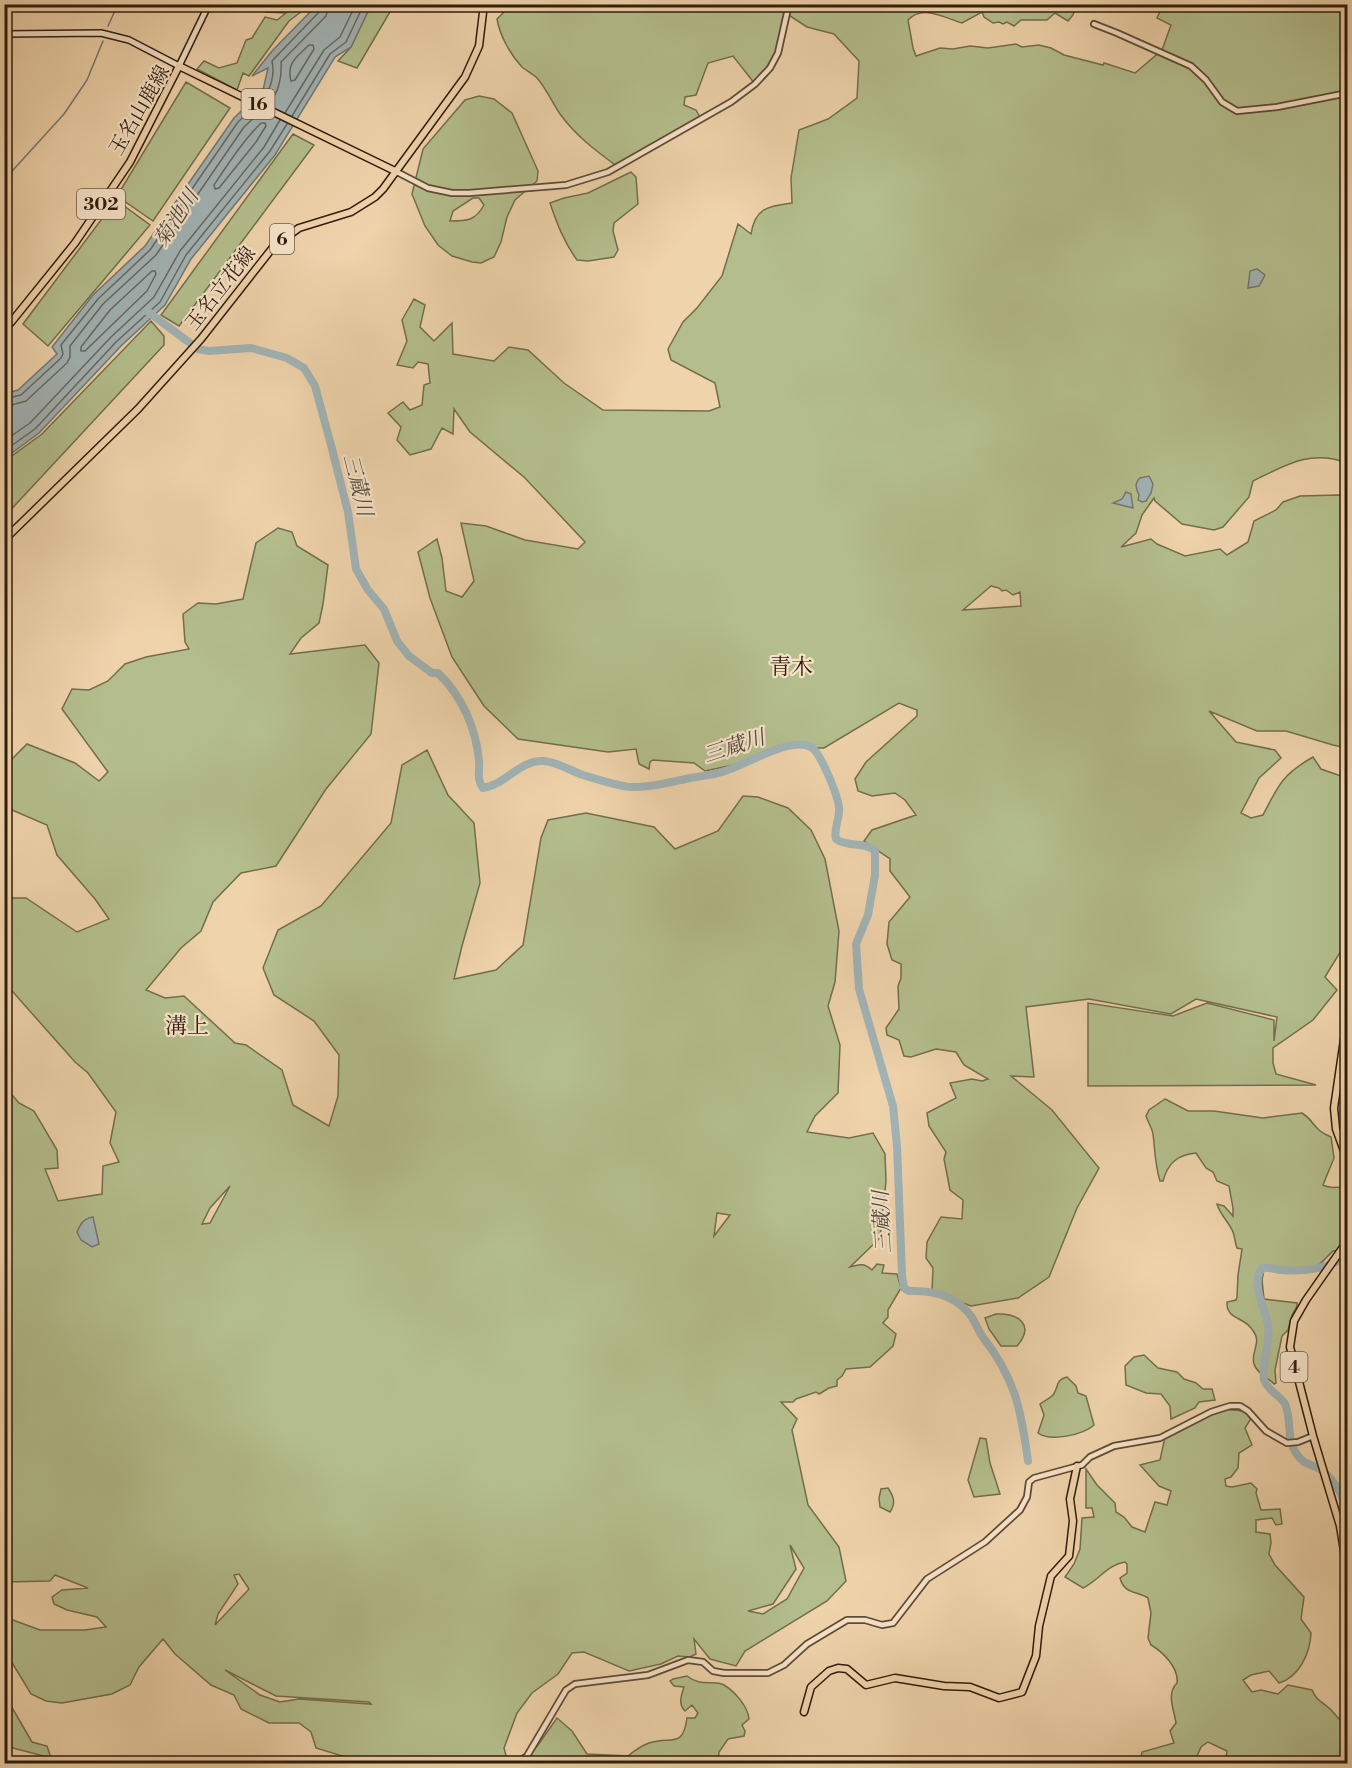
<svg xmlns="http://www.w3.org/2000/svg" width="1352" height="1768" font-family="'Libre Bodoni','Noto Serif JP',serif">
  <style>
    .green { fill: #b4be8d; stroke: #726e4d; stroke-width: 1.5; fill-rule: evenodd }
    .water { fill: #a1b4b6; stroke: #747872; stroke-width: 1.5 }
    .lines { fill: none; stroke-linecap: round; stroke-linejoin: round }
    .shore { stroke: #686862; stroke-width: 1.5 }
    .stream { stroke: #747872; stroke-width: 1.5 }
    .river { stroke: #a1b4b6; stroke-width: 8 }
    .tertiary-casing { stroke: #604a34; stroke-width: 8 }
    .secondary-casing { stroke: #301d0d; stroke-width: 8 }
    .primary-casing { stroke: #301d0d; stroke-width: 9 }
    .tertiary { stroke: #f5e2c8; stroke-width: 4.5 }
    .secondary { stroke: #f5e2c8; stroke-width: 5 }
    .primary { stroke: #efd3ab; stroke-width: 6 }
    .labels { text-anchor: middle; stroke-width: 4.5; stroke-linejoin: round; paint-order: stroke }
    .shield { fill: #f5e2c8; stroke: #6b5845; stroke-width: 1.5 }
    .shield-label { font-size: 18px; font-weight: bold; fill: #301d0d }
    .street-label { font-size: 20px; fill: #301d0d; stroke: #f5e2c8 }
    .water-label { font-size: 21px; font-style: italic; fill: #524a40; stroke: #f5e2c8 }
    .quarter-label { font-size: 22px; fill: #301d0d; stroke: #f5e2c8 }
  </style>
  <rect width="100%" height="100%" fill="#efd3ab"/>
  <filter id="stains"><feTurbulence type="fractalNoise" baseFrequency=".00333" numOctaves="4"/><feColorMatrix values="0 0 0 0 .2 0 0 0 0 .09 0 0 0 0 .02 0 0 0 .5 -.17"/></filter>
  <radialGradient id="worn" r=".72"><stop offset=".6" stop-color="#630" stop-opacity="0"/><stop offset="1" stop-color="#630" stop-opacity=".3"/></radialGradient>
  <path class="green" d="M270 4 310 5 289 21 249 76 243 73 237 90 197 69 204 61 219 68 237 63 246 40 252 38 265 17 277 20 286 13 266 12Z
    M371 5H394L357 68 338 61 351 47Z
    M515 5H1076L1073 15 1068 21 1055 13 1047 20H1021L1014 26 1007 22 1003 24 999 22 993 23 984 17 982 12 962 23C945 18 923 4 908 20L913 48 916 56 940 48 953 49 970 46 988 48 1016 44 1022 47 1039 45 1051 48 1064 55 1103 65 1104 63 1135 73 1162 50 1171 25 1157 18 1163 5H1347V463C1311 449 1286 465 1253 481L1249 497 1223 527 1214 530 1182 524 1155 501 1154 498 1142 515 1136 533 1121 547 1151 539 1157 544 1185 556 1220 549 1227 555 1248 542 1254 521 1276 510 1283 502 1300 496 1339 495 1347 499V748L1333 745 1286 731H1257L1209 711 1236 742 1275 750 1281 758 1259 778 1241 813 1251 818 1263 815C1279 784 1282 775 1313 757L1321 769 1347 778V941L1325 977 1337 990 1313 1020 1273 1048V1063L1276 1074 1316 1085 1088 1086V1003L1173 1016 1207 1003 1274 1020V1041L1277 1017 1196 999 1171 1014 1089 999 1026 1007 1034 1077 1011 1076 1052 1110 1099 1168 1077 1208 1049 1277 1018 1298 971 1306 932 1291 933 1268 926 1258 927 1242 941 1217 962 1219 963 1200 950 1190 944 1159 946 1152 929 1126 927 1113 956 1098 950 1083 972 1079 982 1081 988 1079 964 1065 956 1052 936 1049 911 1057 904 1056 899 1040 887 1035 886 1028 899 1009 898 986 901 978V964L892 960 887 944 889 922 910 897 890 871V859L864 841 872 830 916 815 905 800 895 793 872 796 858 791 855 779 866 762 917 716V710L899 703 824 748H813L806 745 776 748 738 764 705 771 694 763 653 760 650 762 649 769 639 764 636 749 608 752 518 739 484 706 452 657 430 598 418 552 437 539 442 558 446 591 462 597 474 581 461 523 486 526 525 540 578 549 585 542 525 478 470 432 454 409 453 434 442 428 431 449 410 455 397 440 401 427 388 413 403 402 410 410 422 405 424 385 430 383 428 364 418 362 413 368 397 365 407 341 402 320 414 299 425 305 420 327 434 341 452 323 453 354 494 361 509 347 528 350 564 383 603 410 709 411 720 407 715 383 671 360 668 349 683 322 697 308 722 276 738 224 751 234C755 208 768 206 792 203L791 178 799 130 828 119 857 98 859 61 834 34 807 27 787 14 774 61 755 84 733 56 708 63 696 95 685 97 684 105 696 110 701 119 618 167C596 151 576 136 560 114 552 102 546 88 537 78 533 74 527 71 522 67 510 54 500 36 497 19L507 9ZM991 586 999 588 1002 591 1006 590 1013 595 1020 592 1021 606 963 610Z
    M186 82 230 108 153 221 117 196Z
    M479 96 494 99 512 113 538 171 537 181 515 200 507 217 501 242 494 257 481 263 472 262 452 256 438 245 425 226 412 194 423 149 465 100ZM473 198H479L484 205C475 221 467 221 450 221L453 211Z
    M293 134 314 145 179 326 161 315Z
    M631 172 636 177 638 204 614 223 613 231 618 250 614 257 588 261 577 260C564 242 557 224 550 203L564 198 588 193Z
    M116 200 150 225 48 346 23 324Z
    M151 321 164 336V345L5 516V461L42 434Z
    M278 528 292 532 297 546 328 565 323 604 319 623 301 638 290 654 365 645 379 663 371 734 326 789 276 866 241 873 213 902 201 931 181 948 146 990 165 998 184 996 235 1043 246 1045 282 1070 293 1105 329 1126 338 1096 339 1055 314 1021 274 995 263 968 278 930 321 906 391 823 402 765 427 750 448 795 474 823 480 883 462 946 454 979 496 970 523 945 541 838 548 820 586 813 654 827 675 849 718 831 743 796 758 797 788 808 811 830 825 859 839 931 835 982 828 1006 840 1045 838 1093 815 1116 807 1132 849 1138 873 1133 885 1154 886 1181 880 1238 850 1267C859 1265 863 1262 872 1270L877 1264 884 1265 882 1273 897 1274 901 1288 888 1310V1317L883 1323 896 1334 893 1346 870 1367 846 1369 842 1376 837 1380V1386L829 1388 819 1394 816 1392 796 1399 793 1402H781L797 1419 792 1430 808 1505 839 1547 846 1581 827 1601 745 1651 736 1666 710 1659 694 1639 696 1654 690 1657 678 1656 661 1664 629 1671 584 1652 572 1653 558 1674 532 1693 517 1713 504 1748 508 1763H472V1761L471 1764 365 1763 316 1748 311 1732 299 1723H269L241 1709 234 1695 211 1685 175 1654 163 1639 139 1667 130 1685 112 1694 62 1703 46 1701 31 1694 8 1656 5 1658V1617L40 1630H85L106 1627 97 1617 67 1610 54 1604 52 1597 62 1590 88 1588 55 1575 50 1581 5 1582 4 1138H8L5 1137 4 1062 8 1068 7 1089 19 1103 34 1111 57 1150 58 1168 45 1169 58 1201 102 1194 103 1166 119 1162 110 1143 116 1112 88 1073 75 1062 5 983V898H26L77 932 109 919 95 899 57 855 47 825 5 807V766L27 744 75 763 99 781 108 772 62 709 72 689 89 690 108 681 125 664 146 657 189 649 185 642 183 614 198 603 216 604 243 599 256 543ZM230 1186 210 1223 202 1224 210 1208ZM717 1213 730 1215 714 1236ZM790 1545 804 1568 787 1599 763 1614 748 1611 773 1604 796 1569ZM239 1574 249 1589 215 1625 218 1614 238 1584 234 1575ZM225 1670 276 1696 369 1702 371 1704 299 1699 280 1702 260 1695Z
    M1165 1099 1188 1111H1214L1263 1118 1302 1113C1315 1121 1313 1130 1331 1137L1334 1158 1323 1185C1332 1190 1339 1185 1347 1189V1235L1342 1250 1333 1251 1312 1272 1265 1265 1262 1280 1264 1299 1297 1303V1306L1292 1315 1288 1330 1282 1336 1275 1370 1276 1383 1274 1384C1268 1377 1257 1374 1254 1364 1250 1350 1264 1343 1251 1328 1243 1317 1226 1319 1227 1302L1236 1300 1237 1297 1238 1275 1242 1249 1237 1248C1235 1243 1235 1237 1233 1232 1229 1222 1220 1215 1217 1204L1224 1206 1233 1216V1208L1229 1186 1217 1181 1213 1172 1206 1168 1196 1153C1177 1155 1168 1163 1163 1181H1160C1155 1165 1155 1150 1153 1134 1152 1128 1148 1122 1146 1116L1149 1110Z
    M996 1314C1019 1313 1035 1325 1017 1346H1001L989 1329 985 1318Z
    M1144 1355 1158 1368 1177 1372 1184 1379 1196 1383 1203 1389H1212L1215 1400 1199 1402 1195 1408 1171 1419 1170 1406 1161 1394 1146 1393 1126 1385 1125 1366 1134 1357Z
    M1067 1377 1076 1386 1078 1393 1086 1396 1094 1425C1083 1435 1050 1442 1038 1433L1044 1415 1040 1404C1044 1401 1049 1399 1053 1395 1059 1387 1055 1380 1067 1377Z
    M1222 1409 1243 1411 1252 1417 1245 1428 1252 1445 1239 1453 1238 1468 1231 1477 1225 1479 1226 1486 1232 1487 1251 1483 1257 1489 1256 1493 1261 1510 1280 1509 1282 1524 1276 1525 1272 1518 1256 1520V1532L1270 1534 1271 1543 1269 1554 1275 1565 1304 1597 1301 1619 1311 1633C1310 1654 1299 1677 1279 1683L1269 1671 1251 1675 1243 1680 1252 1692 1261 1690 1278 1694 1288 1685 1312 1690C1317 1701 1321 1701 1329 1708 1337 1715 1336 1719 1347 1724V1753L1342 1755 1337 1763H1225L1227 1751 1208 1742 1201 1747 1194 1763H1140L1142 1752 1174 1743 1170 1731 1176 1723C1174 1709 1166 1694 1177 1683 1179 1668 1163 1652 1151 1645L1148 1638 1151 1613 1148 1598C1137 1591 1124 1594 1120 1578L1127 1573V1564L1125 1562C1108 1564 1098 1581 1083 1588L1065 1577 1074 1564 1080 1549 1082 1518 1094 1517 1092 1508H1086V1469L1097 1485 1115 1503 1116 1512 1124 1517 1132 1527 1145 1532 1155 1502 1167 1505 1171 1491 1159 1486 1140 1465 1160 1460 1165 1437Z
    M980 1438 986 1439 990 1463 1000 1494 974 1497 968 1480Z
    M888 1488C894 1497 896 1503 890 1512L880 1507 879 1498 881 1489Z
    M687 1676C702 1688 713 1679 724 1685 734 1691 748 1706 749 1719L742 1725 745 1731 744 1736 728 1739 719 1752 718 1763 522 1764 538 1745 557 1718 572 1731 587 1754 628 1756C634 1751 640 1746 649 1743 671 1736 683 1749 687 1718H695L698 1713 692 1705 685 1711C678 1704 681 1696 684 1687L674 1686 670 1681 673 1679Z
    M5 1689 7 1699 32 1742 47 1746 51 1758 5 1746Z"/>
  <path class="water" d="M317 5H371L351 47 335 57 275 155 191 259 165 305 121 346 39 433 5 458V394L18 390 57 354 52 347 93 295 145 246 234 118 263 90 268 68 252 76 272 51Z
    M1257 269 1265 275 1259 286 1248 288 1250 271Z
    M1149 476 1153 484 1151 493 1146 501 1142 502 1138 500 1139 495C1136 489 1134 483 1140 478Z
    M1126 492 1131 494 1133 508 1113 503 1122 499Z
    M93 1217 99 1244 92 1247 81 1240 77 1232C81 1223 83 1219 93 1217Z"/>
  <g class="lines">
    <path class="shore" d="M309 45H313L314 49 295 80 291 81C286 63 297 57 309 45Z
      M261 101C271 90 275 75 272 61L320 11 322 4
      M268 104C279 94 282 76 281 62L326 16 329 4
      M285 113 324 50 340 37 356 4
      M292 116 330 54 346 42 364 4
      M261 123H265L266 126 256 142 219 188 215 189 214 185C228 164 243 141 261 123Z
      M152 271H155L156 274 147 291 85 351H81V347L110 310Z
      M4 399 21 395 61 358 63 354 61 345 98 299 150 250 238 122 254 107
      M4 407 26 401 67 363 70 357V346L103 304 156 255 244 127 261 111
      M4 441 30 423 111 337 154 297 180 251 264 147 280 120
      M4 451 35 429 116 342 160 302 186 255 270 151 287 124"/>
    <path class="stream" d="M108 26 118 4
      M4 180 64 114 87 80 103 41"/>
    <path class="river" d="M147 311 198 349 209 351 251 348 287 358 304 368 315 386 331 445 348 512 356 569 368 590 384 609 397 641 409 656 432 673H438C462 696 476 728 479 761 480 771 476 779 483 788 505 785 521 759 544 761 557 762 571 771 583 775 596 779 618 786 631 787 650 788 671 782 690 778 701 776 714 775 725 771 746 765 790 736 811 747 821 753 838 796 839 808 840 819 833 830 836 839 848 848 864 841 875 851V875L868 915 856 944 859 989 893 1106 897 1146 902 1275 904 1288 909 1291C933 1290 956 1295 971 1316 975 1322 978 1330 982 1336 1015 1378 1021 1409 1028 1461
      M1348 1254C1331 1269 1303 1272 1281 1270 1274 1269 1269 1267 1262 1268 1250 1285 1265 1307 1268 1325 1271 1341 1261 1366 1264 1380 1268 1391 1280 1395 1285 1404 1292 1419 1286 1438 1296 1453 1303 1464 1308 1463 1318 1468 1329 1474 1342 1492 1345 1504 1349 1515 1346 1529 1348 1541"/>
    <defs>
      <path id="tertiary" d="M1094 24 1117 33 1191 66 1206 80 1222 102 1237 111 1277 107 1348 93
        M397 172 428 188 452 193H469L566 185 608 172 731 102 755 84 770 68 778 53 789 4
        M9 1764 21 1762 30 1764
        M160 1764H169
        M516 1764 527 1756 566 1690 575 1684 648 1675 688 1660 703 1662 713 1671 724 1673H768L784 1665 807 1644 847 1620H865L882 1625 893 1623 927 1579 985 1542 1020 1510 1027 1497 1029 1482 1034 1478 1082 1465 1090 1457 1114 1446 1160 1438 1211 1412 1230 1406H1240L1248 1411 1266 1431 1287 1443 1298 1442 1313 1436"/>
      <path id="secondary" d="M4 34 101 33 129 40 179 66 209 4"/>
      <path id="primary" d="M4 331 75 243 130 162 179 66 397 172
        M4 540 138 409 201 339 274 246 299 228 351 212 375 197 383 189 465 77 479 46 484 4
        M1348 1012 1334 1108 1336 1129 1348 1162
        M1348 1240 1306 1300 1294 1321 1290 1347 1313 1436 1340 1526 1348 1576
        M804 1712 811 1687 829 1671 838 1668 847 1669 866 1685 895 1678 944 1686 970 1687 999 1698 1022 1692 1036 1656 1039 1626 1051 1576 1069 1556 1073 1521 1070 1499 1077 1466"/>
    </defs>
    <use href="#tertiary" class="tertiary-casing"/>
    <use href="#secondary" class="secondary-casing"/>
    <use href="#primary" class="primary-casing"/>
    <use href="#tertiary" class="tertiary"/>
    <use href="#secondary" class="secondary"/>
    <use href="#primary" class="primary"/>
  </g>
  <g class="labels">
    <g class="shield">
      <rect x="241.5" y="89" width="33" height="30" rx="4.5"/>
      <rect x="77" y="189" width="48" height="30" rx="4.5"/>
      <rect x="270" y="224" width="24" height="30" rx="4.5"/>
      <rect x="1280.5" y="1352" width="27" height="30" rx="4.5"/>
    </g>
    <g class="shield-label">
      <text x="258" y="110">16</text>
      <text x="101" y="210">302</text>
      <text x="282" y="245">6</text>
      <text x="1294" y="1373">4</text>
    </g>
    <g class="street-label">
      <text transform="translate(139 110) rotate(-60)" y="7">玉名山鹿線</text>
      <text transform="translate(220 288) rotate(-52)" y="7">玉名立花線</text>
    </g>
    <g class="water-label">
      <text transform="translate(176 218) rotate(-57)" y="7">菊池川</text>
      <text transform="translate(358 485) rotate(76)" y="7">三蔵川</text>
      <text transform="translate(734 746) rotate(-18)" y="7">三蔵川</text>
      <text transform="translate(882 1222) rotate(-93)" y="7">三蔵川</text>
    </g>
    <g class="quarter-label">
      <text x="791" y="674">青木</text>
      <text x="187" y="1033">溝上</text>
    </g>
  </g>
  <rect width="1352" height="1768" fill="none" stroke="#efd3ab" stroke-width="24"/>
  <rect x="6" y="6" width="1340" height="1756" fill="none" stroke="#301d0d" stroke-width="3"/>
  <rect x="12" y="12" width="1328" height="1744" fill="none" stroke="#301d0d" stroke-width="1.5"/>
  <rect width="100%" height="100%" filter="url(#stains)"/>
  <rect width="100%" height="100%" fill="url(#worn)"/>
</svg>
